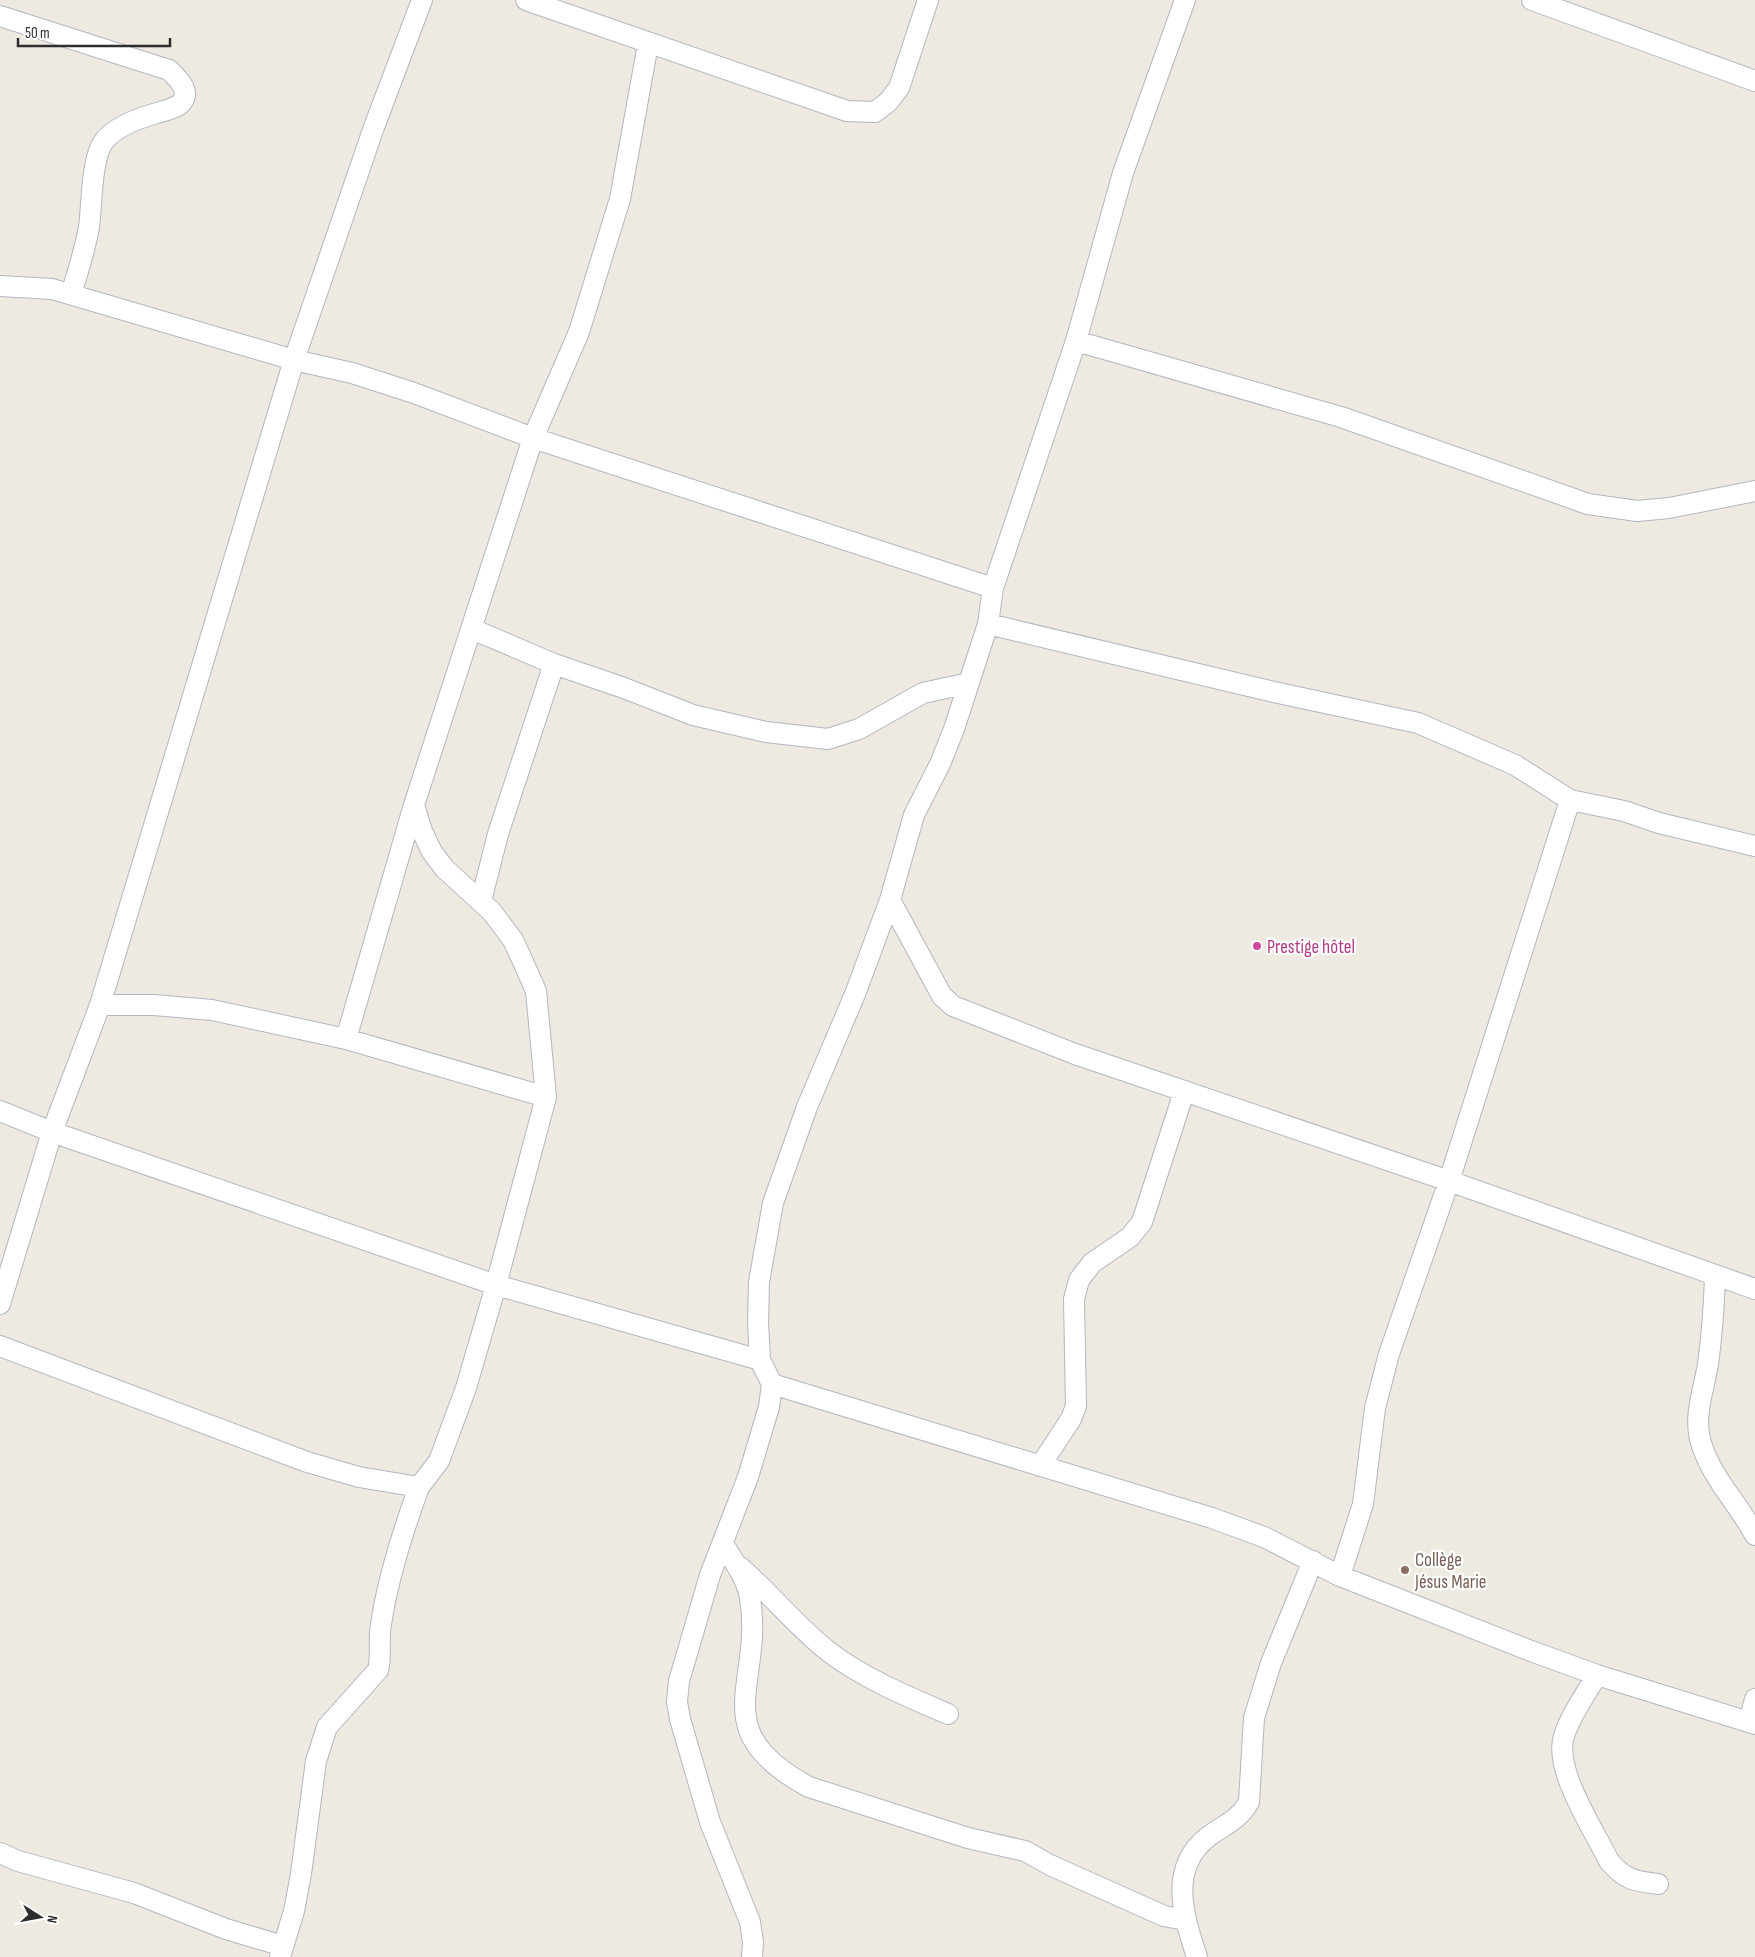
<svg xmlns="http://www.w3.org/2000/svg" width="1755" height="1957" font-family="'Sofia Sans Condensed',sans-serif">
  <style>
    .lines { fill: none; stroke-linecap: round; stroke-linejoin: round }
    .street-casing { stroke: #b4b6c0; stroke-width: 22 }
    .street { stroke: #fff; stroke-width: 20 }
    .hotel-dot { fill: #d1479c; stroke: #fff; stroke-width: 2 }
    .education-dot { fill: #8d6e63; stroke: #fff; stroke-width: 2 }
    .labels { text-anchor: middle; stroke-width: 4.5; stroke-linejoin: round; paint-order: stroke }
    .hotel-label { font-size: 19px; fill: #b23c85; stroke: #fff; text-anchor: start }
    .education-label { font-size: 19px; fill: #785e54; stroke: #fff; text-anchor: start }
  </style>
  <rect width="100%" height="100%" fill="#eee9e1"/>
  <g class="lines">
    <defs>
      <path id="street" d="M526 0 847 111 875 112 888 102 899 88 928 0
        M1532 0 1755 81
        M0 16 169 70C177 78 191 90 182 102 176 109 165 110 157 113 139 118 116 126 104 141 91 158 92 206 89 227 85 250 78 272 71 294
        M0 286 52 289 294 360 352 373 414 393 533 438 993 588
        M1076 341 1341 417 1588 504 1637 511 1669 508 1755 491
        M988 624 1274 692 1418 723 1515 765 1570 800 1449 1181 1389 1354 1375 1408 1363 1504 1340 1576
        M472 629 554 664 624 688 693 715 766 732 828 739 859 729 923 693 969 683
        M1570 800 1624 811 1659 823 1755 846
        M890 900 942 996 953 1006 1075 1054 1449 1181 1755 1289
        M481 901 498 834 554 664
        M100 1005H154L212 1010 346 1039 546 1097
        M346 1039 414 805
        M0 1111 52 1132 496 1285 760 1360
        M1715 1277C1714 1306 1712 1335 1708 1364 1704 1389 1694 1414 1700 1439 1709 1475 1738 1503 1755 1535
        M0 1304 52 1132 100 1005 294 360 374 127 422 0
        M0 1346 307 1462 359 1477 419 1487 439 1461 466 1388 496 1285 546 1097 536 991 524 964 513 940 492 912 445 869 432 852 422 831 414 805 533 438 579 332 620 199 648 44
        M772 1384 1212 1518 1264 1537 1340 1576 1531 1651 1597 1675 1755 1724
        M1040 1466 1071 1419 1076 1406 1074 1299 1079 1280 1092 1263 1130 1237 1142 1222 1184 1092
        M723 1544C733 1560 747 1579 750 1598 764 1685 703 1730 809 1787L968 1838 1025 1851 1050 1865 1164 1916 1185 1920
        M740 1567C771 1594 796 1626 829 1652 865 1679 906 1696 948 1714
        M1597 1675C1586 1694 1571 1714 1564 1736 1553 1769 1594 1830 1609 1861 1625 1880 1634 1881 1658 1884
        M1749 1722 1755 1699
        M0 1853 18 1861 134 1893 226 1929 283 1946
        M280 1957 294 1911 301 1874 316 1761 327 1727 378 1670C382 1655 378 1640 381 1624 388 1577 403 1531 419 1487
        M752 1957 753 1942 750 1922 710 1822 680 1719 677 1702 679 1681 710 1575 748 1477 769 1407 772 1384 760 1360 758 1322 759 1282 773 1203 807 1107 855 994 890 900 914 815 940 764 954 729 988 624 993 588 1076 341 1123 173 1185 0
        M1197 1957C1184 1917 1167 1868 1209 1836 1224 1825 1239 1820 1249 1802L1254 1718 1271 1663 1313 1561"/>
    </defs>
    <use href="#street" class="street-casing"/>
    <use href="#street" class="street"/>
  </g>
  <circle class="hotel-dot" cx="1257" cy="946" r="5"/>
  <circle class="education-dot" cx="1405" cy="1570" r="5"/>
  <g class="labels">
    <g class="hotel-label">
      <text x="1267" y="953">Prestige hôtel</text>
    </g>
    <g class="education-label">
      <text x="1415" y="1566">Collège<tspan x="1415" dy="22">Jésus Marie</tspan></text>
    </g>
  </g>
  <g transform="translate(40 1917) rotate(101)" stroke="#ffffff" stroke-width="4" paint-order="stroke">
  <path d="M0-4L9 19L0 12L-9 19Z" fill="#2d2d2d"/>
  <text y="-8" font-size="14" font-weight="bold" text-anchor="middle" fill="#2d2d2d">N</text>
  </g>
  <path d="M18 38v8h152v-8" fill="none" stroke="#2d2d2d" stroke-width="2.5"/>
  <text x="25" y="38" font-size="15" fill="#2d2d2d" stroke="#ffffff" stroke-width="4" paint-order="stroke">50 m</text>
</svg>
